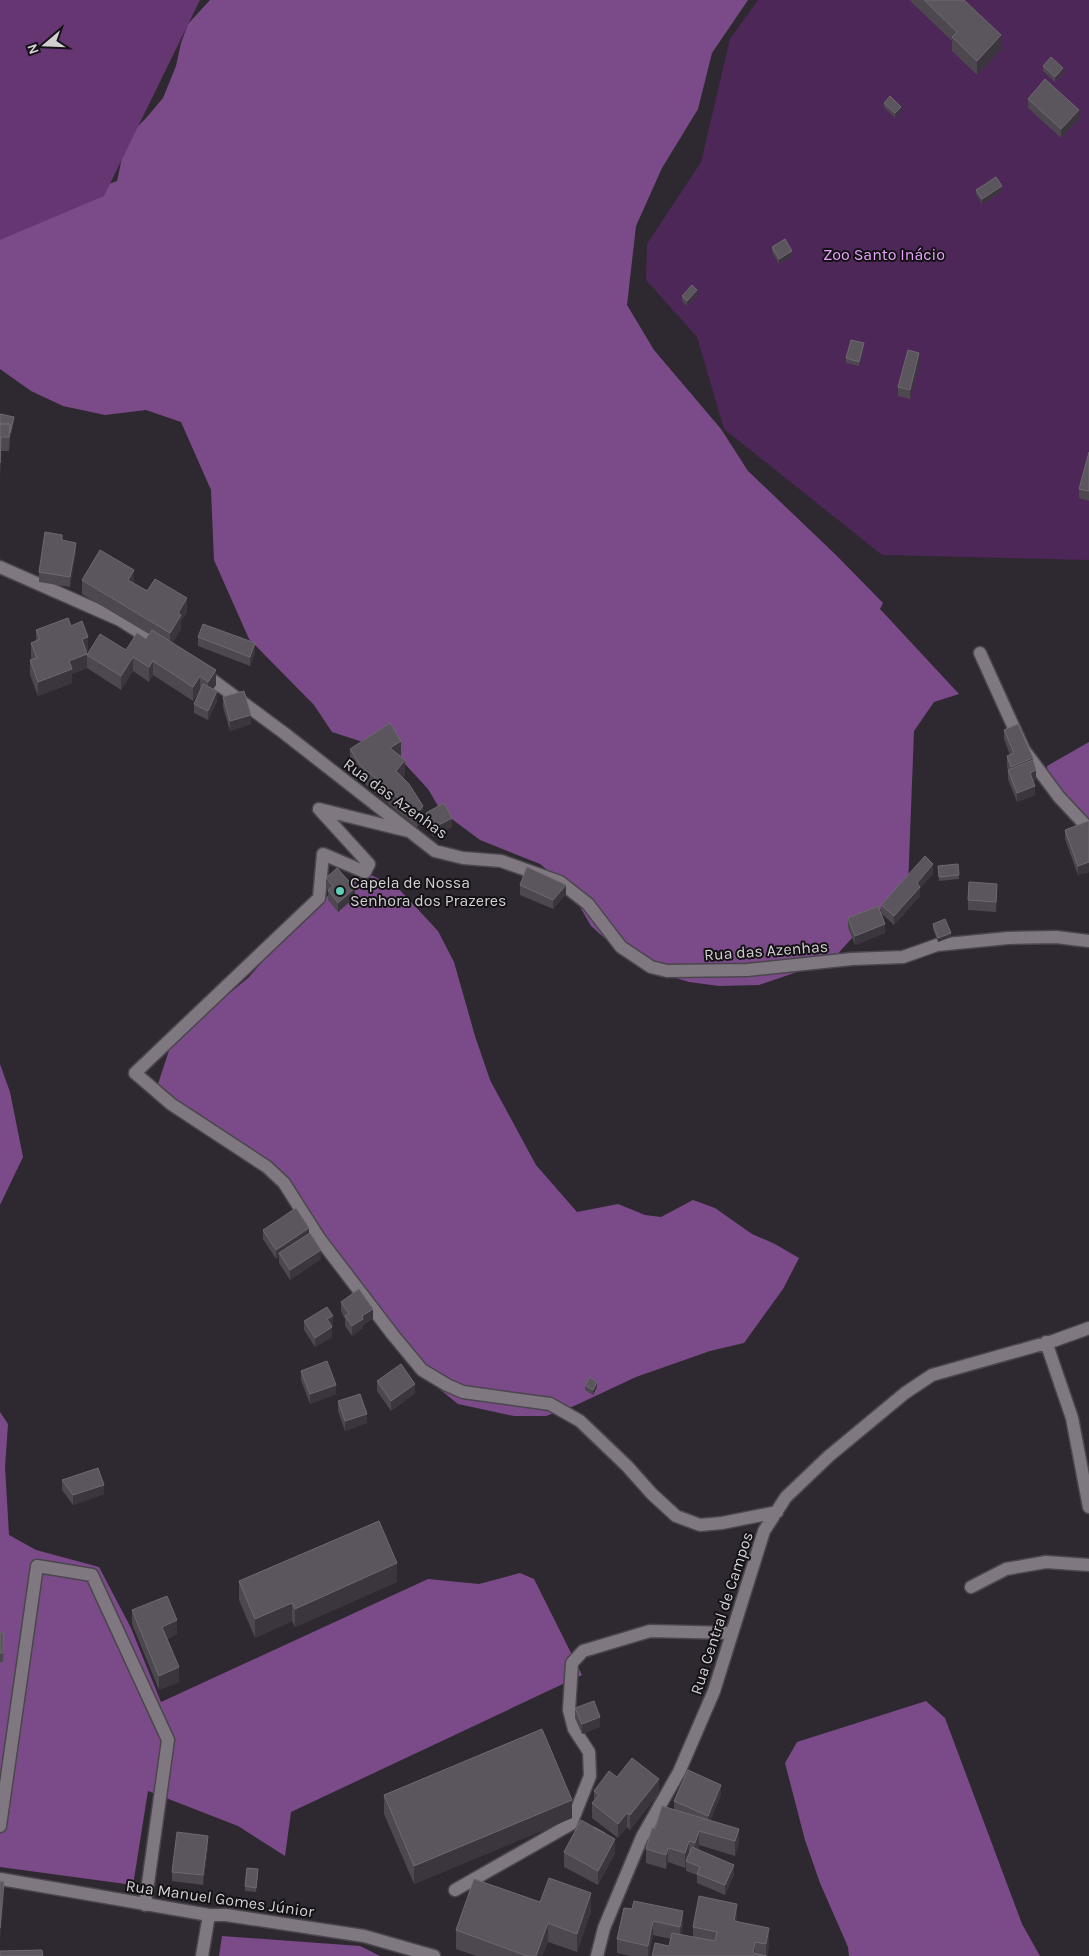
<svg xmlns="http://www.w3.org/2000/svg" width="1089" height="1956" font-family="Karla,sans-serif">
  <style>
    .green { fill: #4d2757 }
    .forest { fill: #7b4b89 }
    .water { fill: #663673 }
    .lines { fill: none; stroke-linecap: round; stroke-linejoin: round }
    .minor-casing { stroke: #4b464d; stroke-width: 15 }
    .minor { stroke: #7f7880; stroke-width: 12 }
    .wall { fill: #4d474f }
    .shaded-wall { fill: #3b353d }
    .building { fill: #5b565d; stroke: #6e6970 }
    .poi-dot { fill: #5eceb8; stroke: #151216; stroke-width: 2 }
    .labels { text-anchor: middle; stroke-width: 4; stroke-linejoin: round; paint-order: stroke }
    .park-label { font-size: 16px; fill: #e7a3fb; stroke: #151216 }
    .street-label { font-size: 16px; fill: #d3d0d4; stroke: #151216 }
    .poi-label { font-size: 16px; fill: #d3d0d4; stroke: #151216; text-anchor: start }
  </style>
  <rect width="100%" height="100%" fill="#2e2930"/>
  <path class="green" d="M758 0H1089V560L882 555 724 429 697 337 646 280 647 244 701 162 730 39Z"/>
  <path class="forest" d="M210 0H748L712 53 698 109 662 168 636 226 627 305 654 350 721 429 748 471 836 555 883 603 880 609 959 694 934 702 914 731 908 887 899 891 853 937 832 960 759 985 719 986 689 982 653 971 618 950 591 926 569 888 540 864 480 840 441 811 428 789 405 764 372 745 332 732 314 705 249 639 214 560 211 490 181 422 146 410 105 415 63 406 31 391 0 369V235L101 187 117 181 126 139 147 117 163 98 176 66 181 43 188 24Z
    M1089 742V823L1049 790 1047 766Z
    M369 874 398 888 438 931 454 962 475 1036 490 1080 536 1165 577 1212 618 1204 645 1215 661 1217 693 1200 715 1208 752 1234 775 1244 799 1258 783 1289 744 1343 710 1351 636 1377 574 1406 546 1416H514L458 1404 437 1387 415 1366 267 1160 157 1087 177 1026 203 1015 248 978 306 912 348 881Z
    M0 1064 10 1092 23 1157 0 1205Z
    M0 1412 8 1424 5 1467 9 1535 36 1550 99 1567 131 1628 161 1702 428 1579 479 1584 520 1573 534 1579 582 1675 291 1812 285 1856 238 1826 148 1791 133 1885 0 1867Z
    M926 1701 945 1718 1022 1924 1040 1956H849L848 1947 820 1883 805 1840 785 1763 797 1742Z
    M222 1936 360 1946 380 1956H219Z"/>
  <path class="water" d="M0 0H200L104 196 0 240Z"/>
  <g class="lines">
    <defs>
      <path id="minor" d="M0 567 120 620 161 646
        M980 653 1024 750 1059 797 1089 829
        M203 673 284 733 435 851 463 858 501 861 560 882 588 904 621 947 651 967 667 971 747 970 852 959 903 957 937 945 1008 938 1056 937 1089 941
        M408 831 319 809 369 864 365 872 323 854 319 898 135 1073 171 1104 267 1167 284 1183 319 1238 393 1335 422 1370 447 1385 463 1392 550 1404 580 1421 627 1466 652 1494 676 1516 700 1525 722 1523 777 1512
        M1046 1342 1072 1418 1089 1507
        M971 1587 1006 1569 1046 1562 1089 1565
        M0 1826 37 1566 92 1575 168 1740 145 1905
        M0 1879 209 1915H226L364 1936 434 1956
        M455 1890 571 1824 590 1776 589 1752 574 1729 569 1710 572 1663 583 1651 650 1631 732 1633
        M202 1956 209 1915
        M597 1956 604 1928 642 1837 679 1772 714 1691 764 1531 786 1497 829 1456 905 1393 932 1375 1053 1341 1089 1328"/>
    </defs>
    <use href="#minor" class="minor-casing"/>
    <use href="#minor" class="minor"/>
  </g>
  <path class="wall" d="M909 0H964L1001 49 977 75 952 51V41Z
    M1043 66 1063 73 1055 82 1043 71Z
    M1028 99 1079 119 1061 138 1028 108Z
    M884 103 901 111 895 118 884 107Z
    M976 190 1002 191 982 204 976 194Z
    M772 247 792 256 779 264 772 252Z
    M697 295 687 306 682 301V296Z
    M864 348 859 366 846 363V358Z
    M919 363 910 399 898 396V387Z
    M0 414 14 422 10 438 9 451H1L0 478Z
    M1089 452V501L1079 498V489Z
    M62 540 76 552 70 587 39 582V572Z
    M82 580 134 583 187 612 181 621V629L172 643 216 685 213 689 217 701 208 720 194 713V704L200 691 193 701 153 675 149 682 133 671 121 690 87 668 72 674V683L38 696 30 675V660H32L31 657V643L36 641V630L71 626 88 651 86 652 87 654 126 650 146 639 149 634 82 594Z
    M198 637 255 653 250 666 198 646Z
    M223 697 251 724 230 731 223 707Z
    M1004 730 1033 761 1036 780 1033 781 1035 795 1017 802 1008 779V770L1007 766V756L1010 755 1004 739Z
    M350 749 401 755 400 756 405 775 403 777 423 820 417 828 360 780 350 763Z
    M426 813 452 827 433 837 426 823Z
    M1089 821V872L1078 875 1065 839V830Z
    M938 866 959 875V879L939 881Z
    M933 874 920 888V896L894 925 882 914 885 933 855 945 848 928V918L881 914V905Z
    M326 878 355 897 338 912 328 900V890L326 887Z
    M520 885 566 894 553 909 520 895Z
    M997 893 996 912 968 910V900Z
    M933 924 951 937 938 942 933 929Z
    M263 1230 309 1234 321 1259 290 1280 279 1263V1257L276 1259 263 1239Z
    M341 1302 373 1318 363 1325V1328L352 1336 345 1326V1319L341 1311Z
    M304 1321 333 1325 332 1326V1337L315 1347 304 1330Z
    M301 1371 336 1394 310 1404 301 1380Z
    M377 1381 415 1393 391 1411 377 1391Z
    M585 1385 597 1387 593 1395 585 1390Z
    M338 1401 367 1423 345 1431 338 1411Z
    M62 1480 104 1494 73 1505 62 1490Z
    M239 1581 397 1582 295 1627 292 1621 255 1638 239 1600Z
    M132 1610 177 1634 167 1639 179 1682 159 1690 132 1624Z
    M0 1633 4 1643 3 1662H0Z
    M575 1708 600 1727 582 1734 575 1718Z
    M617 1777 659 1793 630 1830 627 1827 618 1838 592 1818V1803L594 1801V1791Z
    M384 1795 572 1818 414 1884 384 1814Z
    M721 1795 710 1820 739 1843 735 1856 699 1845 698 1850 734 1874 725 1895 697 1883V1875L686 1871V1864L685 1868 668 1862 666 1869 646 1863V1849L655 1829 674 1810V1801Z
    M594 1828 605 1834 615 1853 598 1885 564 1867V1852Z
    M208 1846 203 1885 172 1881V1872Z
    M258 1874 256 1892 245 1891V1886Z
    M540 1902 591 1911 577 1952 548 1942 542 1956H476L456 1949V1930Z
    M632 1909 683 1925 681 1934 693 1937V1927L737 1921 769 1946 767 1956 669 1946 671 1939 653 1935 649 1956H630L617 1953V1939Z"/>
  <path class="shaded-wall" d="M1001 35V49L977 75V61Z
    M1063 68V73L1055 82V77Z
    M901 107V111L895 118V113Z
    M1079 110V119L1061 138V129Z
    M1002 186V191L982 204V199Z
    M792 251V256L779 264V259Z
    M697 290V295L687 306V301Z
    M864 343V348L859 366V362Z
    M919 353V363L910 399V390Z
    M14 417V422L10 438V433Z
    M76 543V552L70 587V577Z
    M134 570V585L128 580Z
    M187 598V612L181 621V629L170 647V633L178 613Z
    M88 637V651L82 654V639Z
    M255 643V653L250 666V657Z
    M87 654V668L72 674V683L38 696V682L69 661Z
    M133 657V671L121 690V676Z
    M153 661V675L149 682V667Z
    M216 670V685L208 696V682Z
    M200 676V691L193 701V687Z
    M217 691V701L208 720V711Z
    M251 715V724L230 731V721Z
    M401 741V755L390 762V748Z
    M1033 758V768L1011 777V767Z
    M405 760V775L396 785V771Z
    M1036 770V780L1030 782V773Z
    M1035 786V795L1017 802V793Z
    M423 806V820L417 828V814Z
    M452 818V827L433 837V828Z
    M1089 862V872L1078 875V866Z
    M933 864V874L920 888V896L894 925V916L917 883Z
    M566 885V894L553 909V900Z
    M355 888V897L338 912V903Z
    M885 924V933L855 945V936Z
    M951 933V937L938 942V938Z
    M309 1228V1237L279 1253V1257L276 1259V1250Z
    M321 1250V1259L290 1280V1270Z
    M373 1309V1318L363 1325V1328L352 1336V1326L362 1316Z
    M333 1316V1325L327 1328V1319Z
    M332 1327V1337L315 1347V1338Z
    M597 1382V1387L593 1395V1390Z
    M415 1384V1393L391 1411V1401Z
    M336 1385V1394L310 1404V1394Z
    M367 1414V1423L345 1431V1421Z
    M104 1485V1494L73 1505V1495Z
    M397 1563V1582L295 1627V1609Z
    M292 1603V1621L255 1638V1619Z
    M177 1620V1634L162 1641V1627Z
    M179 1667V1682L159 1690V1676Z
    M600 1717V1727L582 1734V1724Z
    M659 1779V1793L630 1830V1815Z
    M721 1785V1795L708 1826V1816Z
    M572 1800V1818L414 1884V1866Z
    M627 1813V1827L618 1838V1824Z
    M739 1829V1843L735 1856V1841Z
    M699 1831V1845L695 1857V1843Z
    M208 1836V1846L203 1885V1875Z
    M615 1839V1853L598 1885V1871Z
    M689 1841V1856L686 1861 685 1868V1853Z
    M668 1848V1862L666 1869V1855Z
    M734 1865V1874L725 1895V1885Z
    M4 1882V1896L0 1942V1928Z
    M591 1893V1911L577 1952V1934Z
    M737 1904V1922L734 1921Z
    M683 1911V1925L680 1941V1927Z
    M653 1921V1935L649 1956H648V1946Z
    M548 1923V1942L542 1956H536Z
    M769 1928V1946L767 1956H766V1944Z
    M755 1942V1956L753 1953Z"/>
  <path class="building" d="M924 0H964L1001 35 977 61 952 37 957 32Z
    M1051 57 1063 68 1055 77 1043 66Z
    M1045 79 1079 110 1061 129 1028 99Z
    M890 96 901 107 895 113 884 103Z
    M996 177 1002 186 982 199 976 190Z
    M785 239 792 251 779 259 772 247Z
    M692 285 697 290 687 301 682 296Z
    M851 340 864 343 859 362 846 358Z
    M908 350 919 353 910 390 898 387Z
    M0 414 14 417 10 433V424H0Z
    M0 424H10L9 437H1L0 463Z
    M1089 452V491L1079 489Z
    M45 532 62 535V540L76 543 70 577 39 572Z
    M100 550 134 570 128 580 147 591 155 579 187 598 178 613 181 615 170 633 82 580Z
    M68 618 71 626 82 621 88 637 82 639 87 654 69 661 72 669 38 682 30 660 37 658 31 643 40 639 36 630Z
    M203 624 255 643 250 657 198 637Z
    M152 630 216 670 208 682 200 676 193 687 153 661 149 667 133 657 121 676 87 655 100 634 126 650 137 633 146 639Z
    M203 684 217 691 208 711 194 704Z
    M244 691 251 715 230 721 223 697Z
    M390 723 401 741 390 748 405 760 396 771 409 784 423 806 417 814 360 765 350 749Z
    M1018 724 1033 758 1011 767 1007 756 1014 753 1004 730Z
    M1033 760 1036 770 1030 773 1035 786 1017 793 1008 770Z
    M444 803 452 818 433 828 426 813Z
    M1089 821V862L1078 866 1065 830Z
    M925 856 933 864 917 883 920 887 894 916 881 905Z
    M958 864 959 875 939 877 938 866Z
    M527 867 566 885 553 900 520 885Z
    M337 868 355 888 338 903 328 890 333 886 326 878Z
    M969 882 997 884 996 902 968 900Z
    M878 906 885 924 855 936 848 918Z
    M945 919 951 933 938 938 933 924Z
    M296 1208 309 1228 276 1250 263 1230Z
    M310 1233 321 1250 290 1270 279 1253Z
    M359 1289 373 1309 362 1316 363 1319 352 1326 345 1316 349 1314 341 1302Z
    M327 1307 333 1316 327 1319 332 1327 315 1338 304 1321Z
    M327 1361 336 1385 310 1394 301 1371Z
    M401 1364 415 1384 391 1401 377 1381Z
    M590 1377 597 1382 593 1390 585 1385Z
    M360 1394 367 1414 345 1421 338 1401Z
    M98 1468 104 1485 73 1495 62 1480Z
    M379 1521 397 1563 295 1609 292 1603 255 1619 239 1581Z
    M167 1596 177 1620 162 1627 179 1667 159 1676 132 1610Z
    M0 1633H4L3 1653H0Z
    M594 1701 600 1717 582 1724 575 1708Z
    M542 1729 572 1800 414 1866 384 1795Z
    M632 1758 659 1779 630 1815 627 1813 618 1824 592 1803 599 1795 594 1791 609 1771 617 1777Z
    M688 1770 721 1785 708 1816 674 1801Z
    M662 1806 739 1829 735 1841 699 1831 695 1843 689 1841 685 1853 668 1848 666 1855 646 1849 652 1828 655 1829Z
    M581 1820 615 1839 598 1871 564 1852Z
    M594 1827 605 1833H604L594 1828Z
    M177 1832 208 1836 203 1875 172 1872Z
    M692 1847 734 1865 725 1885 697 1874 700 1867 686 1861Z
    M247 1868 258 1869 256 1888 245 1886Z
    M549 1878 591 1893 577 1934 548 1923 536 1956H527L456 1930 474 1879 540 1902Z
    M0 1881 4 1882 0 1928Z
    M699 1896 737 1904 734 1921 769 1928 766 1944 755 1942 753 1953 767 1956H652L655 1943 669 1946 672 1933 715 1941 717 1932 693 1927Z
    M634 1901 683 1911 680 1927 653 1921 648 1946 617 1939 624 1908 632 1909Z
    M42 1950 43 1956H0V1951Z"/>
  <circle class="poi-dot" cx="340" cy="891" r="5"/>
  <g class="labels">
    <g class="park-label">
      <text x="884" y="260">Zoo Santo Inácio</text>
    </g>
    <g class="street-label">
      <text transform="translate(396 798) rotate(36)" y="6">Rua das Azenhas</text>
      <text transform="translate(766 950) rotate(-4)" y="6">Rua das Azenhas</text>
      <text transform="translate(721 1613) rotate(-72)" y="6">Rua Central de Campos</text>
      <text transform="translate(220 1898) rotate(8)" y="6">Rua Manuel Gomes Júnior</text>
    </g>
    <g class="poi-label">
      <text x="350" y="888">Capela de Nossa<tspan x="350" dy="18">Senhora dos Prazeres</tspan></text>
    </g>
  </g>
  <g transform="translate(45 45) rotate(251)" stroke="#151216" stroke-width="4" paint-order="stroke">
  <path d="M0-4L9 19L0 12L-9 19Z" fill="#d3d0d4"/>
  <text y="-8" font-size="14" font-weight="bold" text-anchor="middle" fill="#d3d0d4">N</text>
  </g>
</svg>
